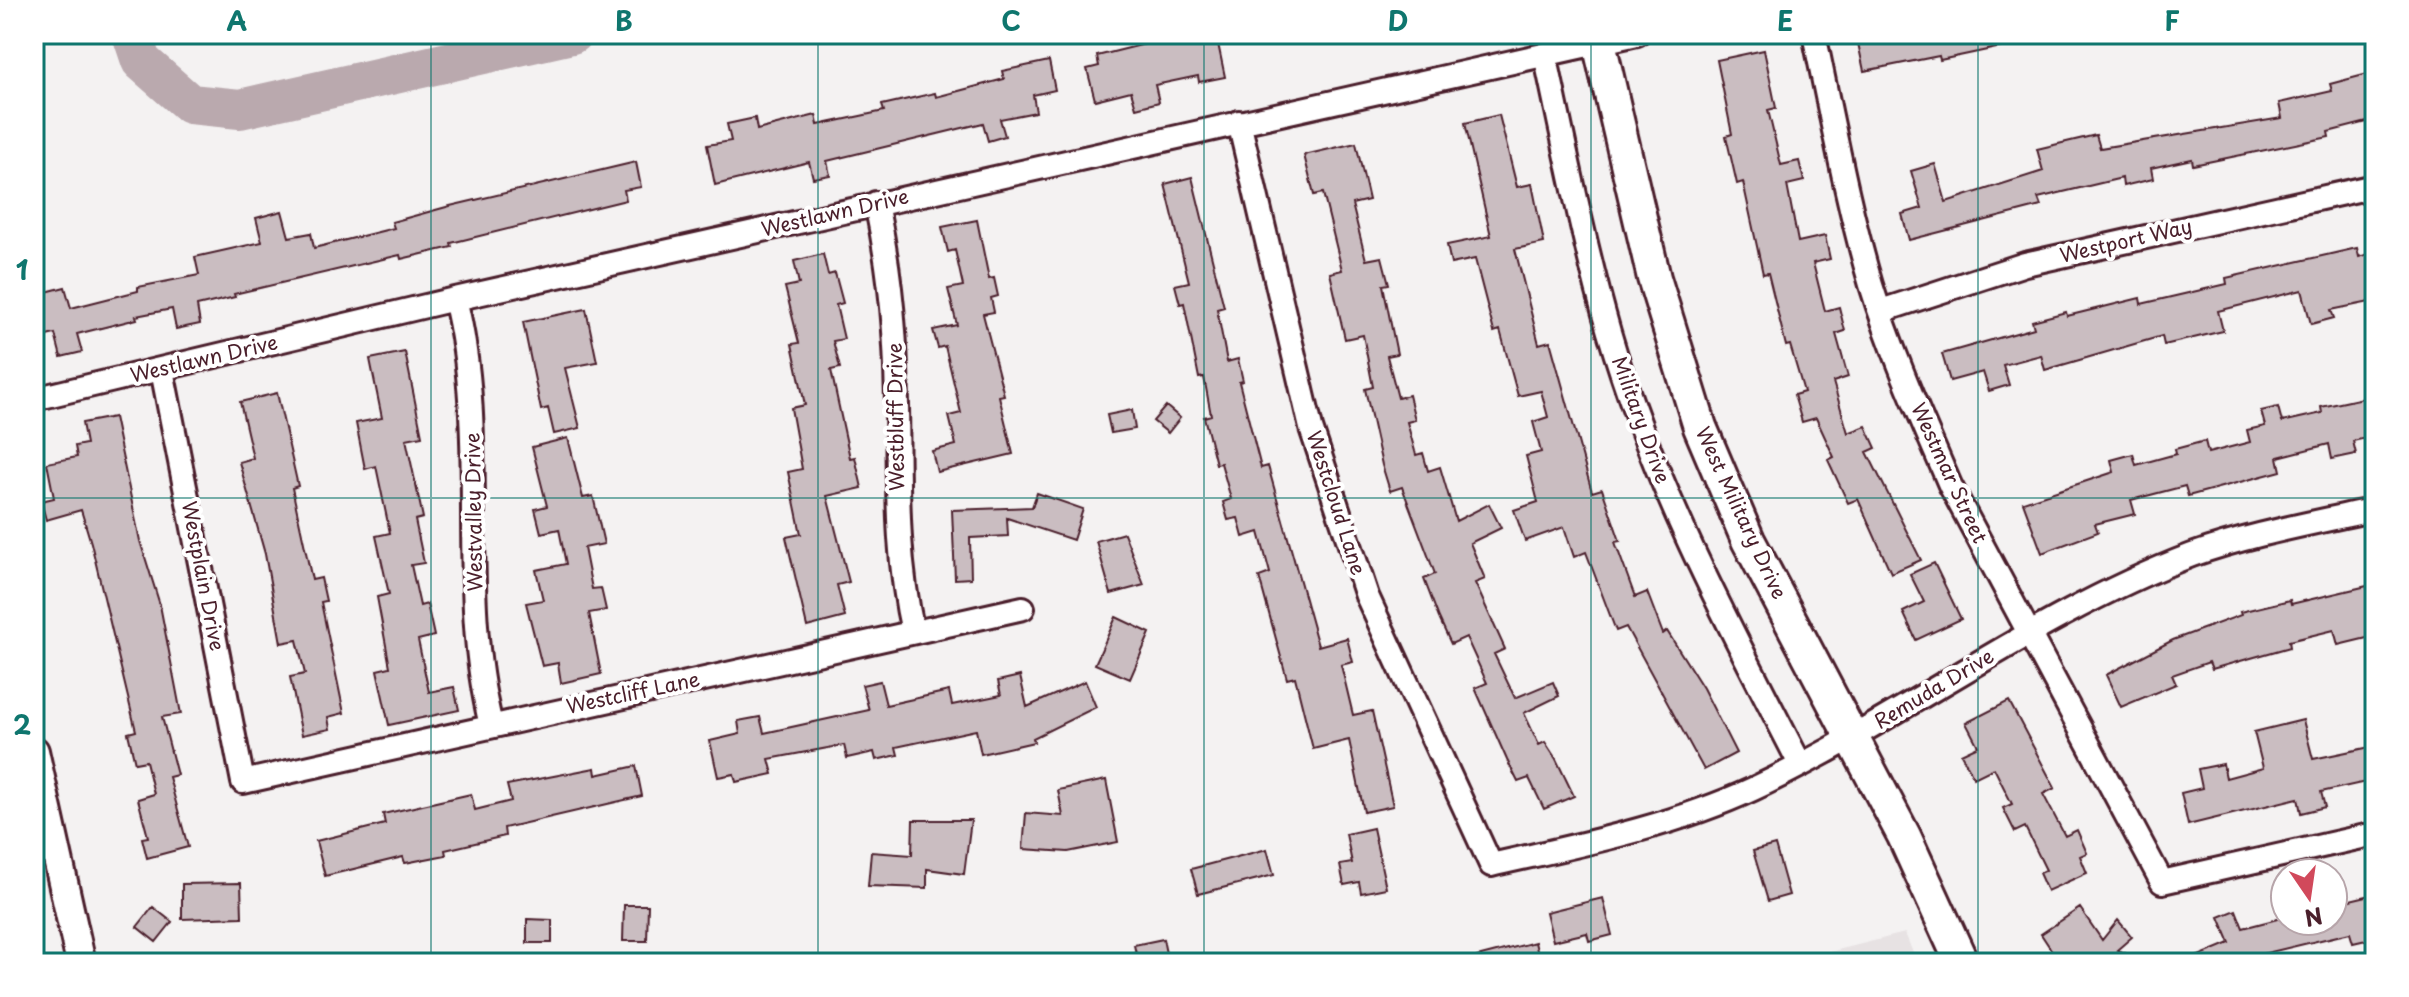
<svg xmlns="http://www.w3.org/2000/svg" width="2409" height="997" font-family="'Playpen Sans',sans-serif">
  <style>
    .built { fill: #e7e2e3 }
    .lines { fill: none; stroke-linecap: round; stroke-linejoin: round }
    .river { stroke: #baa9ae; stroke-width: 40 }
    .building { fill: #cabdc1; stroke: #4a1f2b; stroke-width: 2 }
    .minor-casing { stroke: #4a1f2b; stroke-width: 28 }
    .tertiary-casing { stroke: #4a1f2b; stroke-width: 34 }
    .secondary-casing { stroke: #4a1f2b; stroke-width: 38 }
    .minor { stroke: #fff; stroke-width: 22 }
    .tertiary { stroke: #fff; stroke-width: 28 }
    .secondary { stroke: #fff; stroke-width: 32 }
    .grid { fill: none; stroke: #0f766e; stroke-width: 2; stroke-opacity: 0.55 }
    .labels { text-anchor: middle; stroke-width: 8; stroke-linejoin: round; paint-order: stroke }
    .street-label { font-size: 20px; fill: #4a1f2b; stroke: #fff }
    .neatline { fill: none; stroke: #0f766e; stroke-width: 3 }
    .grid-label { font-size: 26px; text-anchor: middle; font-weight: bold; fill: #0f766e }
  </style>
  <rect width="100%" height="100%" fill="#f4f2f2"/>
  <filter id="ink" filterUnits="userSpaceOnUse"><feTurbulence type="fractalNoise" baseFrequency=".0125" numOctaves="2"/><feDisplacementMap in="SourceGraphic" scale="16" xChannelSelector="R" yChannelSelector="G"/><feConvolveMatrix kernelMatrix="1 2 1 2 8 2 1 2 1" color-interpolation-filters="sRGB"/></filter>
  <g filter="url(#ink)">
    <path class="built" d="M1905 933 1917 963H1786Z"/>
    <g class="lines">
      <path class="river" d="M132 34 141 61 190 104 240 109 572 34"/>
    </g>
    <path class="building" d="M1151 34H1216L1225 77 1199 82 1198 76 1155 85 1159 102 1136 108 1131 91 1095 100 1087 69 1099 66 1097 56 1153 42Z
      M1902 34H2024L2025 42 1940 60 1939 56 1864 71 1858 43Z
      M1764 50 1776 108 1768 110 1781 165 1799 161 1804 181 1787 185 1798 242 1825 236 1830 259 1813 263 1825 311 1839 307 1845 331 1836 334 1848 377 1833 382 1848 433 1866 426 1876 448 1867 452 1921 560 1891 573 1858 499 1848 503 1828 460 1834 457 1816 418 1802 422 1794 395 1804 392 1790 345 1786 346 1768 273 1763 274 1743 182 1737 184 1726 136 1732 134 1717 60Z
      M1049 61 1055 90 1033 95 1036 112 1000 119 1005 136 988 141 983 123 827 161 830 175 813 178 809 162 715 185 707 145 731 141 727 124 755 118 757 130 816 115 818 125 884 111 882 105 935 93 936 97 1004 79 1002 71Z
      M2375 72V120L2328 132 2329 137 2193 165 2192 159 2151 168 2153 179 2123 186 2122 178 2038 198 2041 206 1909 240 1902 214 1922 208 1911 171 1935 164 1946 202 2043 171 2037 149 2096 135 2100 148 2282 118 2279 103 2332 91 2330 84Z
      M1499 115 1517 187 1532 184 1544 243 1515 249 1539 344 1550 341 1592 492 1602 489 1620 541 1615 542 1635 597 1647 592 1663 634 1667 631 1703 688 1736 753 1704 770 1626 627 1616 631 1586 552 1574 557 1564 527 1525 541 1514 510 1538 502 1526 456 1541 452 1533 422 1548 417 1541 391 1518 396 1500 330 1494 332 1475 259 1451 264 1447 245 1491 236 1465 123Z
      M1356 143 1369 200 1352 204 1366 260 1382 257 1389 284 1383 285 1397 354 1387 356 1398 398 1409 395 1415 420 1407 422 1416 455 1423 453 1428 471 1440 467 1456 521 1489 504 1501 528 1470 543 1485 579 1475 583 1505 649 1494 654 1515 698 1553 682 1559 696 1524 713 1539 745 1545 742 1556 759 1574 796 1544 809 1529 778 1518 782 1507 760 1475 688 1487 683 1466 637 1451 644 1439 618 1424 579 1435 574 1402 487 1390 491 1382 465 1365 389 1373 387 1363 335 1345 339 1330 273 1342 270 1323 193 1314 195 1304 155Z
      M636 162 641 187 624 190 626 200 451 243 452 247 401 259 400 255 234 294 235 297 197 306 200 324 176 329 172 309 136 316 137 319 77 334 82 352 61 357 55 334 34 339V312L42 310 38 294 65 287 71 308 138 291V287L199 275 195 257 262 242 256 218 282 211 289 237 311 233 314 248 394 228 392 222 450 206Z
      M1192 177 1224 307 1217 309 1227 362 1238 359 1243 381 1239 382 1261 468 1268 466 1318 646 1347 638 1353 662 1341 665 1353 715 1372 711 1393 806 1364 812 1349 740 1313 749 1295 677 1287 679 1259 577 1270 573 1259 532 1243 537 1238 518 1228 520 1223 502 1231 499 1221 463 1216 464 1204 417 1211 415 1204 377 1199 378 1184 303 1180 304 1175 285 1189 282 1165 184Z
      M977 220 989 279 994 278 998 296 991 298 994 312 983 314 1004 395 999 396 1013 454 937 472 932 451 956 445 949 416 961 413 945 346 938 348 933 330 957 325 948 289 963 286 955 250 948 252 942 227Z
      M2357 248 2359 257 2375 252V301L2331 310 2334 318 2311 324 2302 290 2218 311 2223 331 2164 345 2162 336 2045 370 2041 355 2003 365 2009 385 1989 391 1983 372 1950 381 1942 354 2034 328 2032 321 2066 312 2067 316 2140 298 2141 304 2227 284 2226 278Z
      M823 254 828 275 835 273 843 303 836 305 844 339 833 341 840 368 831 370 850 458 855 457 862 488 827 496 849 582 837 585 845 617 807 627 786 537 801 534 788 472 802 469 791 408 805 405 792 344 799 343 785 287 799 284 794 261Z
      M586 309 597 362 565 368 580 428 554 434 548 408 541 410 523 322Z
      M405 352 422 436 406 439 423 518 415 520 424 563 411 565 420 606 427 604 434 636 418 640 429 692 454 687 459 710 389 725 377 670 390 667 377 597 389 594 376 536 390 533 376 466 365 469 356 423 382 418 370 359Z
      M277 393 298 486 292 488 312 580 321 578 326 601 321 602 344 713 328 717 330 729 302 735 290 677 305 674 297 640 281 643 265 554 239 462 253 458 240 402Z
      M2368 397 2370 408 2375 407V436L2353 441 2356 454 2332 459 2329 444 2278 457 2281 471 2188 496 2185 486 2131 500 2135 514 2095 524 2098 532 2042 553 2023 502 2114 472 2111 460 2133 454 2136 465 2176 454 2175 449 2205 441 2208 453 2250 442 2247 430 2265 426 2261 411 2278 407 2282 422 2322 413 2321 407Z
      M1166 406 1180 418 1168 433 1153 421Z
      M1132 410 1135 429 1111 433 1107 415Z
      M114 417 140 541 160 605 181 714 162 717 177 775 169 777 188 847 147 858 142 838 148 837 138 799 154 794 146 761 135 763 128 733 136 731 91 543 81 510 46 520 41 501 54 498 47 463 77 457 75 446 86 444 82 423Z
      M568 438 583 498 593 496 604 544 584 548 592 589 601 588 606 610 589 613 601 674 561 683 558 663 542 666 526 603 543 600 536 570 566 564 559 529 541 533 535 509 547 506 532 447Z
      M1037 493 1083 509 1073 540 1007 518 1008 536 970 538 971 578 955 579 952 510 1032 507Z
      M1124 533 1144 585 1111 594 1096 541Z
      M1934 563 1961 619 1916 640 1903 612 1924 602 1910 574Z
      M2367 586 2375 620 2367 624 2371 637 2338 645 2334 630 2289 641 2290 647 2212 669 2209 662 2172 675 2176 684 2121 707 2106 675 2173 640 2241 615 2240 612 2290 600 2291 604Z
      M1116 617 1150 633 1130 679 1095 664Z
      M1020 676 1027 707 1085 681 1096 707 1033 738 1034 742 981 754 976 730 896 747 898 755 876 760 874 752 847 758 844 745 769 759 773 774 736 782 734 774 718 777 710 741 740 734 738 721 760 717 764 733 869 710 862 685 880 681 886 705 949 691 952 705 1001 695 998 681Z
      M2009 701 2055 788 2043 794 2065 836 2077 830 2087 853 2080 856 2087 873 2047 891 2039 873 2046 870 2025 827 2015 832 2003 808 2012 804 1994 768 1974 778 1961 754 1978 746 1966 723Z
      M2303 720 2313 759 2375 746V780L2321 792 2325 807 2301 813 2298 798 2188 825 2181 793 2202 788 2198 769 2223 764 2226 778 2263 768 2254 732Z
      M636 766 642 796 504 828 505 836 445 850 446 855 405 863 403 857 325 876 316 841 385 824 383 814 471 794 475 810 511 801 507 785 595 768 596 775Z
      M1106 780 1118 842 1068 852 1023 849 1026 813 1063 816 1058 790Z
      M913 820H971L964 874 927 869V888L868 886 871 852 912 855Z
      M1373 828 1386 888 1361 893 1359 882 1344 885 1340 865 1352 863 1346 834Z
      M1775 845 1789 895 1768 901 1753 851Z
      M1267 849 1274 875 1198 894 1191 869Z
      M241 883 242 917 182 919V884Z
      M2375 894V938L2353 943 2350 933 2254 956 2257 963H2182L2230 943 2219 917 2236 910 2243 928 2285 917V921H2333V904Z
      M1603 898 1612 935 1589 941 1587 933 1553 941 1546 912Z
      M624 905H648L647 941H623Z
      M153 907 172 922 156 942 137 927Z
      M2080 908 2102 940 2118 920 2132 937 2117 950 2146 963H2070L2065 956 2058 960 2041 934Z
      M527 919 552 920V943H527Z
      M1163 939 1168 963H1138L1134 945Z
      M1535 942 1540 963H1478L1477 957Z"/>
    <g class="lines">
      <defs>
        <path id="minor" d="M1814 34C1832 118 1847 203 1871 285 1892 353 1922 420 1950 485L2162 882 2375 834
          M1545 54C1565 147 1583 241 1609 332 1653 484 1728 624 1800 764
          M1239 122 1311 428 1367 596 1491 865C1579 845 1671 827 1753 789 1904 718 2036 614 2192 555 2251 534 2314 523 2375 509
          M876 203C885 246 891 288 894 331 902 432 890 532 913 632
          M455 299C490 438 456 585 491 725
          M1881 311 2025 264 2375 186
          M162 370 243 782 1023 608
          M34 399 455 299 1637 34"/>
        <path id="tertiary" d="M34 751 81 963"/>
        <path id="secondary" d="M1597 34 1654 278 1700 427 1748 540 1904 836 1962 963"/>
      </defs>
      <use href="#minor" class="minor-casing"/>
      <use href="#tertiary" class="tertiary-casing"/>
      <use href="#secondary" class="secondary-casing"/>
      <use href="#minor" class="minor"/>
      <use href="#tertiary" class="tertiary"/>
      <use href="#secondary" class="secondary"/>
    </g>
  </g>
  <path class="grid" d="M431 34V963M818 34V963M1204 34V963M1591 34V963M1978 34V963M34 498H2375"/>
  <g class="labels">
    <g class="street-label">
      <text transform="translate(835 213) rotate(-13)" y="7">Westlawn Drive</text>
      <text transform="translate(2126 241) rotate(-13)" y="7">Westport Way</text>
      <text transform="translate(204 359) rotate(-13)" y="7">Westlawn Drive</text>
      <text transform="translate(896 417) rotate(-91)" y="7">Westbluff Drive</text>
      <text transform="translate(1641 420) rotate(70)" y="7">Military Drive</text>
      <text transform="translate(1949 473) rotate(65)" y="7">Westmar Street</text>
      <text transform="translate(1336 503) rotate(72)" y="7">Westcloud Lane</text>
      <text transform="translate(474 512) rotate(-91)" y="7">Westvalley Drive</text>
      <text transform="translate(1741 513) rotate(65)" y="7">West Military Drive</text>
      <text transform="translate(203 576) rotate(79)" y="7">Westplain Drive</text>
      <text transform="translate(1934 689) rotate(-31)" y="7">Remuda Drive</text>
      <text transform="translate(633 693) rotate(-12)" y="7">Westcliff Lane</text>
    </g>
  </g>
  <rect width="2409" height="997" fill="none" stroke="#fff" stroke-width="88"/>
  <g transform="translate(2309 897) rotate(167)"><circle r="38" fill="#ffffff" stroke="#b7a5aa" stroke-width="2"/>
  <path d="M0-6L14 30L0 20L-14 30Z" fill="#d1495b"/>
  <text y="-12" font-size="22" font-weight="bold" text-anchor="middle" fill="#4a1f2b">N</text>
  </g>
  <rect x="44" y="44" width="2321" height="909" class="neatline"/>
  <g class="grid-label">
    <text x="237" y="31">A</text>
    <text x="624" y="31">B</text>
    <text x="1011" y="31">C</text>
    <text x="1398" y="31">D</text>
    <text x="1785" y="31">E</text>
    <text x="2172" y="31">F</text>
    <text x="22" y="280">1</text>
    <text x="22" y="735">2</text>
  </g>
</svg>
